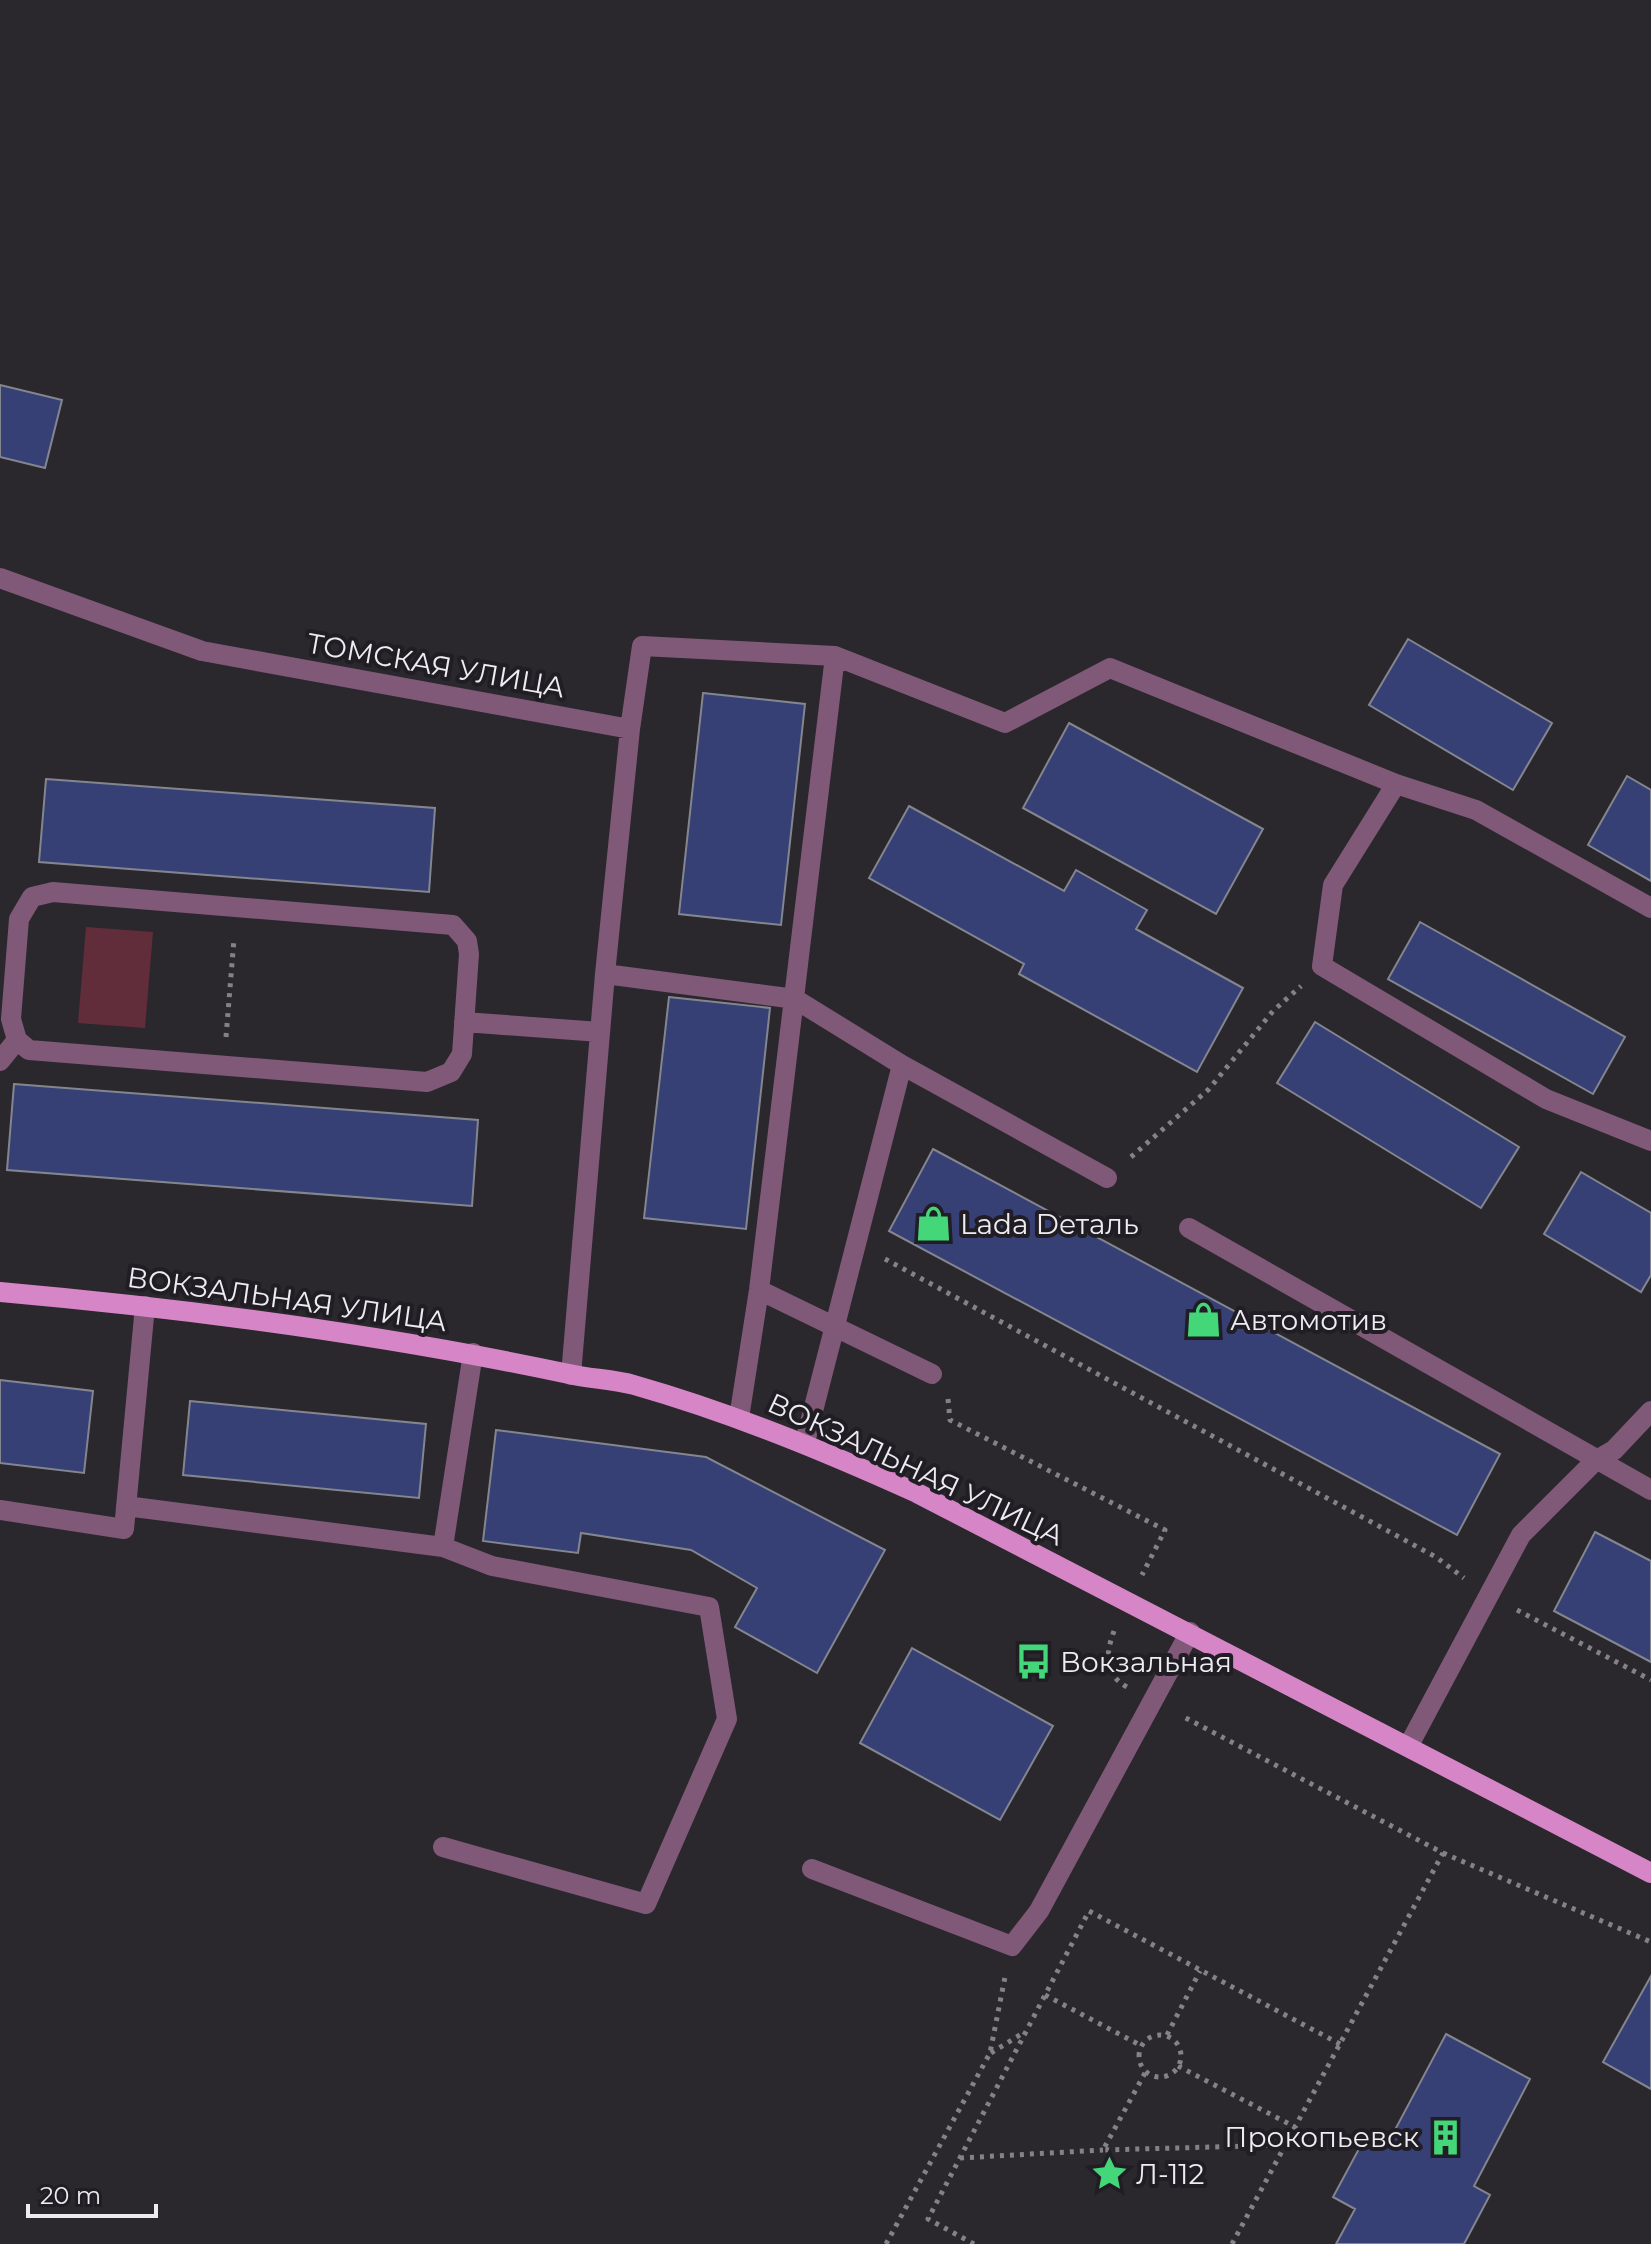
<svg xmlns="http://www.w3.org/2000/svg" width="1651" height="2244" font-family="Montserrat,sans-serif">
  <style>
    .green { fill: #622d3b }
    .building { fill: #364074; stroke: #84868f; stroke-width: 2 }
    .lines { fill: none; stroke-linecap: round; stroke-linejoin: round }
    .path { stroke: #848287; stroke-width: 5; stroke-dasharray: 4 6; stroke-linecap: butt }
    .minor { stroke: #7f5977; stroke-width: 20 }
    .major { stroke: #d686c6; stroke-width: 20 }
    .labels { text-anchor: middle; stroke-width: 8; stroke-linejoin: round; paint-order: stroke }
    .street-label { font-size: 28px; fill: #edecf0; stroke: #201d24 }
    .poi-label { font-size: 28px; fill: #edecf0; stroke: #201d24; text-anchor: start }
  </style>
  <rect width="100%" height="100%" fill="#2a272d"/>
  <path class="green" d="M86 927 153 932 145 1028 78 1023Z"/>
  <path class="building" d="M0 385 62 400 45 468 0 457Z
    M1408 639 1552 723 1513 790 1369 705Z
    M703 693 805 704 781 925 679 914Z
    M1069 723 1263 829 1216 914 1023 808Z
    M1627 776 1651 790V881L1588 845Z
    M46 779 435 808 429 892 39 862Z
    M909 806 1064 891 1076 870 1147 910 1136 929 1243 988 1197 1072 1019 974 1024 964 869 878Z
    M1420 922 1625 1037 1593 1094 1388 979Z
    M669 997 770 1008 746 1229 644 1218Z
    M1315 1022 1519 1147 1481 1208 1277 1083Z
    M14 1084 478 1120 472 1206 7 1170Z
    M933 1149 1500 1454 1457 1535 889 1231Z
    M1581 1172 1651 1213V1275L1641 1292 1544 1234Z
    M0 1380 93 1391 84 1473 0 1463Z
    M190 1401 426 1424 419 1498 183 1475Z
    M496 1430 706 1457 885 1550 817 1673 735 1627 757 1588 691 1550 581 1533 578 1553 483 1541Z
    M1595 1532 1651 1561V1662L1554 1611Z
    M912 1648 1053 1726 1000 1820 860 1743Z
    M1651 1976V2089L1603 2062Z
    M1446 2034 1530 2079 1474 2186 1490 2195 1464 2244H1336L1355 2209 1333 2197 1368 2132 1388 2143Z"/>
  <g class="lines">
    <path class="path" d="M226 1037 234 939
      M1131 1157 1209 1089 1273 1011 1301 986
      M885 1259 1436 1557 1464 1578
      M948 1399 950 1420 1165 1530 1142 1575
      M1517 1610 1651 1680
      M1114 1631C1106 1653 1103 1674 1127 1687
      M1443 1853 1651 1942
      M1045 1995 1140 2045
      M1139 2056a21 21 0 1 1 42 0a21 21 0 1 1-42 0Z
      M1167 2035 1200 1971
      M991 2053 1023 2033
      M1178 2066 1295 2127 1443 1853 1182 1716
      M1145 2073 1103 2150 1286 2145
      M960 2158 1103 2150
      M886 2244 990 2053 1005 1977
      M974 2244 928 2219 1089 1911 1340 2044
      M1232 2244 1295 2127"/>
    <path class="minor" d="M0 578 202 651 630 729 605 974
      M630 729 642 646 835 656 1005 723 1110 668 1396 784 1476 810 1651 908
      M1396 784 1333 885 1322 966 1546 1099 1651 1141
      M53 892 453 925 467 941 469 954 462 1054 451 1072 427 1082 29 1050 17 1040 11 1019 19 919 32 897Z
      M464 1022 600 1032
      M0 1061 17 1040
      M1189 1228 1651 1490
      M759 1290 932 1374
      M571 1375 605 974 795 999 902 1065 1107 1178
      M739 1418 759 1290 835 656
      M805 1442 902 1065
      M126 1506 443 1547 473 1353
      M0 1510 124 1529 145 1306
      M443 1547 492 1566 709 1607 727 1719 646 1904 443 1847
      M1409 1745 1521 1535 1595 1461 1614 1450 1651 1411
      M812 1869 1012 1946 1039 1911 1190 1632"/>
    <path class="major" d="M0 1292C191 1309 381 1334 569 1374 590 1379 613 1379 634 1385 732 1413 824 1451 917 1493L1651 1873"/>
  </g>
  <defs>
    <symbol id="shop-bare" viewBox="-9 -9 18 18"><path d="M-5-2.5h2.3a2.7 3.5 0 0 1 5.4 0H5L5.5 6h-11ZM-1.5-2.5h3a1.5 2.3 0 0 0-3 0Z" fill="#44d77a" stroke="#201d24" stroke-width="2.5" paint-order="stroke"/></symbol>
    <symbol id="bus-bare" viewBox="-9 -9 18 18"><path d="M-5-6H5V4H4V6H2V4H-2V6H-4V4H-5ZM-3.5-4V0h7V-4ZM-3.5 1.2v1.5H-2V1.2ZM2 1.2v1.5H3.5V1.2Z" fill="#44d77a" stroke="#201d24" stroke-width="2.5" paint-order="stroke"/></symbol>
    <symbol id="building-bare" viewBox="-9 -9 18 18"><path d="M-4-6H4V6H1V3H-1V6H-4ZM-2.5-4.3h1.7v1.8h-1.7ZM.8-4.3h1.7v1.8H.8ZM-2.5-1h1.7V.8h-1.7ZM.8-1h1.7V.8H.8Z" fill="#44d77a" stroke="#201d24" stroke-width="2.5" paint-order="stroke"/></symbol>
    <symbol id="sight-bare" viewBox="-9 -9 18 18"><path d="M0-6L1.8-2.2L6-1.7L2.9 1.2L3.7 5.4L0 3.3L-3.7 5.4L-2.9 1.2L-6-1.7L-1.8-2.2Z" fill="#44d77a" stroke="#201d24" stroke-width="2.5" paint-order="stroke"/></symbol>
  </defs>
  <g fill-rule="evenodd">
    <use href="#shop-bare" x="908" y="1198" width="51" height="51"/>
    <use href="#shop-bare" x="1178" y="1294" width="51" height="51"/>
    <use href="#bus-bare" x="1008" y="1636" width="51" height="51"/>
    <use href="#building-bare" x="1420" y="2112" width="51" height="51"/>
    <use href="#sight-bare" x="1084" y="2148" width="51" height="51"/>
  </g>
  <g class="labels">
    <g class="street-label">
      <text transform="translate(436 665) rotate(10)" y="10">ТОМСКАЯ УЛИЦА</text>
      <text transform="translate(287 1299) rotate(8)" y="10">ВОКЗАЛЬНАЯ УЛИЦА</text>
      <text transform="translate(916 1469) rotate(25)" y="10">ВОКЗАЛЬНАЯ УЛИЦА</text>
    </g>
    <g class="poi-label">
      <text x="960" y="1234">Lada Dеталь</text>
      <text x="1230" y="1330">Автомотив</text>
      <text x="1060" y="1672">Вокзальная</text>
      <text x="1419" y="2147" text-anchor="end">Прокопьевск</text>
      <text x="1136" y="2184">Л-112</text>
    </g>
  </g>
  <path d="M28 2204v12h128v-12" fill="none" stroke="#edecf0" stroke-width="4"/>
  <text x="40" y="2204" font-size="24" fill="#edecf0" stroke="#201d24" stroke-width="6" paint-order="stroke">20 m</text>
</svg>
